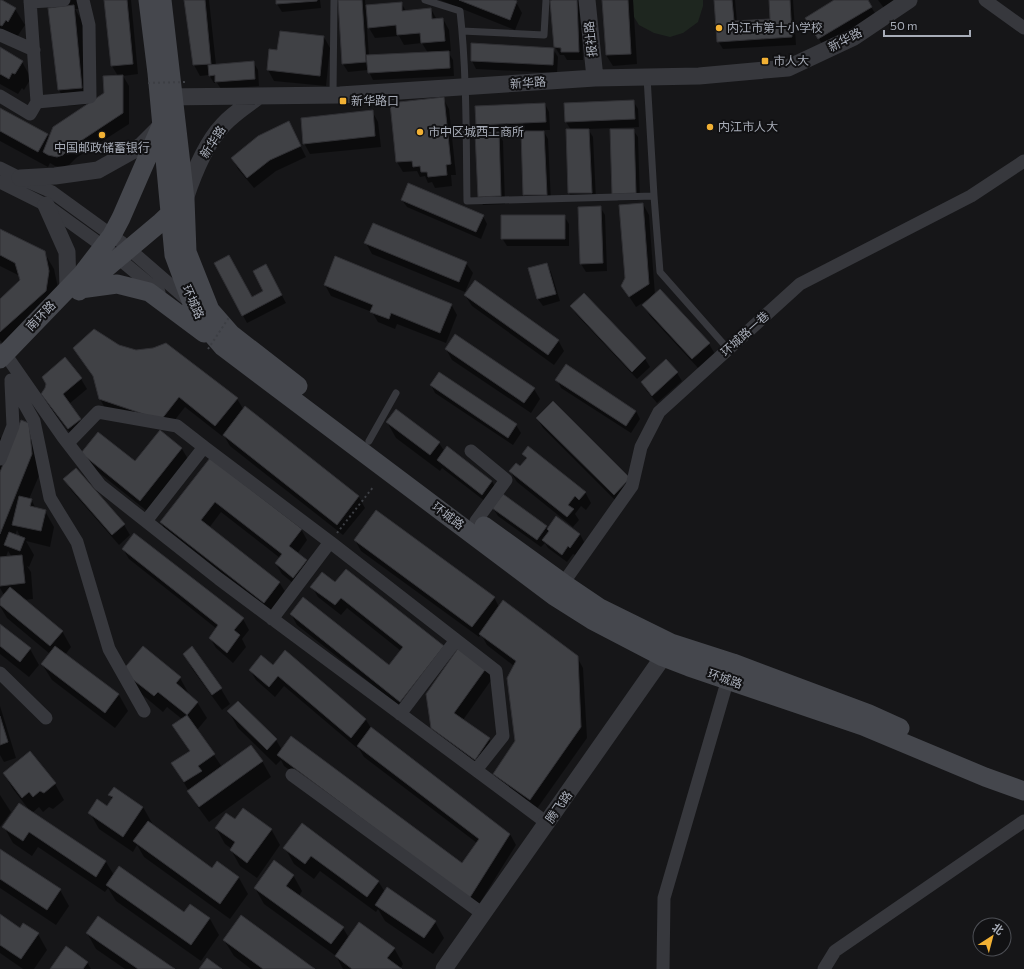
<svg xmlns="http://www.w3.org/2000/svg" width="1024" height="969" font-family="Commissioner,'Noto Sans SC',sans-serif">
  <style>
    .green { fill: #1e261f }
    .shadow { fill: #0007; fill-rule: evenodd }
    .building { fill: #404145; stroke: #303034 }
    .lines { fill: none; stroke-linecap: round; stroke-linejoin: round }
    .path { stroke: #3d3f44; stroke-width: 2; stroke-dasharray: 2 3; stroke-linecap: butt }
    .service { stroke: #37383d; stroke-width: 7 }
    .minor { stroke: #37383d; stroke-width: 13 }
    .tertiary { stroke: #37383d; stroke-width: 17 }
    .secondary { stroke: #45474d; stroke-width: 19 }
    .path-bridge { stroke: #3d3f44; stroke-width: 2; stroke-dasharray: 2 3; stroke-linecap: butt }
    .poi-dot { fill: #f2b134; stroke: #111113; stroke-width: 1.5 }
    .labels { text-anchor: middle; stroke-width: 4; stroke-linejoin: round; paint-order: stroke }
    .poi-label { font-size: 12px; fill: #a8adb8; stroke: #111113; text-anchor: start }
    .street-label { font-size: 12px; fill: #a8adb8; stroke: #111113 }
  </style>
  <rect width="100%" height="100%" fill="#161618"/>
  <path class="green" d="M633 0H703V6L698 22 683 33 670 37 654 33 639 25 634 17Z"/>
  <path class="shadow" d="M0 0 15 9 25 25 17 37 0 35Z
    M48 0H79L80 9H75L83 23 91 103 105 93 118 76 112 66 105 0H131L138 74 123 76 129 86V124L76 158 69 165 63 167 55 166 50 163 48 167 0 141V109L47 134 50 139 89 104 68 106 59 90 49 9H53Z
    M185 0H209L216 65 253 62 258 70 259 86 221 89 217 83H214L209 75 200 76 194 65Z
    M277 0H320L321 8 282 12 277 4Z
    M339 0H365L369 56 428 53 422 43 404 45 399 36 375 38 369 28 401 3 406 11 431 9 437 20 443 19 449 30 451 51 448 52 453 60 454 76 373 80 368 70 348 72 343 64Z
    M440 0H511L516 2 522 13 515 30Z
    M554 0H581L583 60H567L564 55H560L555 47Z
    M603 0H633L637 64 613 66 606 55Z
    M715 0H735L737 22 771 20 770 0H793L796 45 723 49 718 41Z
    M836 0H867L876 15 824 47 806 18Z
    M878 0H894L884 8Z
    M324 37 330 48 326 86 274 81 268 70 270 50 278 51Z
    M0 48 22 62 31 78 24 90 22 88 18 94 0 84Z
    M553 49 558 57 557 73 476 69 472 61Z
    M443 98 449 109 456 175H451L452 186 435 188 432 182 428 183 425 176 420 177 417 171 403 172 397 162Z
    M633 101 638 109 639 127 588 129 593 137 596 200 574 201 569 193 567 130H571L566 122Z
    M545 104 549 112 550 130H543L548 139 551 202 529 203 524 195 522 131 498 132 503 141 505 204 483 205 479 197 482 134 477 125Z
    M372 111 378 122 381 147 310 154 304 143Z
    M289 123 306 157 276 171 254 188 238 169 232 158Z
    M633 130 638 137 640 200 618 201 613 193Z
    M402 200 483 216 487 224 481 239 407 207Z
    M643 204 649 215 655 295 660 290 709 344 715 354 699 369 650 316 643 305 648 301 647 300 636 307 622 286 626 278Z
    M600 207 605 215 607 271 586 272 581 264Z
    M564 216 569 224V246H507L502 238Z
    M0 230 44 252 54 269 58 288 8 349 0 340V301L21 280 20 276 0 266Z
    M366 243 466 263 473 273 465 292 372 254Z
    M215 264 251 298 264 291 270 273 286 303 247 323Z
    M546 264 551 272 560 301 543 306 538 299Z
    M325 285 451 304 457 315 446 343 397 324 395 329 378 322 372 312 331 296Z
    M584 294 645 359 650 367 637 379 576 314 571 306Z
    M465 295 558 340 564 351 554 365 472 306Z
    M166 344 237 399 244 410 246 408 359 497 365 508 343 535 230 446 223 434 222 436 185 407 167 430 106 410 100 399 95 379 74 348 135 351 153 349Z
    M446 349 534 389 540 399 531 413 452 360Z
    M666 361 677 373 682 381 657 403 646 390 642 382Z
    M81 379 87 389 69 404 87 431 75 439 48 405 42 394Z
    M557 380 636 411 640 419 631 433 561 388Z
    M431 385 516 425 521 433 513 445 435 393Z
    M537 418 629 479 620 505 543 428Z
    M387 422 439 443 445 452 492 481 496 489 486 502 442 468 440 471 396 438Z
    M28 424 41 471 29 499H31L36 509 45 511 54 527 50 547 26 541 34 555 29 567 27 566 31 572 33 599 24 600 62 631 71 647 65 655 119 695 128 711 115 728 52 680 42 664 50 654 7 618 0 606V600L4 595 0 588V475L2 470 0 472V437L5 442ZM17 530 21 538 15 535ZM8 551 12 557H6Z
    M160 431 182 449 188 459 147 511 88 464 82 453 135 462Z
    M523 454 585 492 591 503 586 510 581 506 575 514 579 520 573 527 517 482 510 471 521 468 527 460Z
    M210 459 301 529 307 540 297 554 306 560 312 571 299 588 282 574 276 564 280 558 221 512 209 528 279 582 286 593 270 613 167 533 161 522Z
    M76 470 124 525 130 535 119 545 71 490 65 479Z
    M503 495 547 527 548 529 580 534 584 542 575 555 573 554 567 562 548 548 545 543 541 547 498 516 493 508Z
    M355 540 494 597 499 607 577 657 583 668 587 738 536 810 500 785 494 775 516 741 514 666 487 645 481 634 479 637 361 551Z
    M123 549 243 619 249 630 242 639 246 647 233 663 216 648 210 638 217 629 129 559Z
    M335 584 443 647 407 712 297 625 291 614 389 666 401 651 347 608 341 615 318 597 312 587Z
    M0 626 30 649 39 665 29 677 0 654Z
    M285 652 366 720 371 728 510 834 516 845 476 909 284 766 281 760 276 765 238 728 229 712 276 740 282 750 462 864 477 843 364 757 358 747 357 748 284 686 275 697 256 680 250 670 273 666Z
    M184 654 221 689 230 704 222 710 193 670Z
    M486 668 492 679 463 720 489 739 495 750 481 770 438 739 432 728Z
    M124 671 180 678 189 694 188 695 197 702 207 718 197 730 222 767 262 761 271 777 209 822 198 807 173 764 190 752 174 725 182 719 167 707 163 712 133 687Z
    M0 706 16 758 4 762 0 755Z
    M30 753 55 784 64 800 53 809 49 807 43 812 39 807 32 813 106 862 114 875 185 913 190 905 210 919 219 935 201 961 116 901 108 888 105 892 38 847 32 856 13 843 4 827 30 811 13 789 4 774Z
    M0 795 11 812 0 827Z
    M110 795 143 807 152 823 151 825 213 869 218 862 239 878 248 894 230 919 144 857 137 845 133 852 99 829 90 813 107 807 112 800Z
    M235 821 271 829 280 845 257 878 240 866 231 850 232 849 225 844 216 828Z
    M302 825 378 881 385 892 435 922 444 938 433 954 385 921 378 909 376 912 320 871 314 879 294 864 285 848Z
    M0 850 60 890 69 906 56 925 0 888Z
    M293 875 302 891 299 896 343 928 349 938 394 948 403 964 400 969H343L336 956 264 904 255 888Z
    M0 916 20 929 38 934 47 950 34 969H23L0 953Z
    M87 933 173 969H125L96 949Z
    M224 940 314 969H251L234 956Z
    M87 962 91 969H52Z"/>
  <path class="building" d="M0 0H2L16 8 8 22 6 20 2 26 0 25Z
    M104 0H127L133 64 111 66Z
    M184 0H205L211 64 193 65Z
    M276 0H317V1L276 4Z
    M338 0H362L366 62 342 64Z
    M459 0H514L517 1 510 20Z
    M552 0H577L579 52H561V48L554 47 550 1Z
    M602 0H628L631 54 606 55Z
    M714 0H732L734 21 770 19 769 0H790L792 37 717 42Z
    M834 0H868L872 7 818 39 805 18Z
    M402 2V11L431 8 432 19 443 18 445 41 421 43 420 33 397 35 396 25 368 28 366 5Z
    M74 5 82 88 58 90 48 8Z
    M280 31 324 36 320 76 267 70 269 49 277 50Z
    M471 43 554 48 553 65 471 61Z
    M0 47 23 61 15 74 12 73 9 79 0 74Z
    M449 51 450 68 368 73 366 55Z
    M254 61 255 79 215 82V75L209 76 208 65Z
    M123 75V113L70 148 63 155 57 157 48 155 43 152 53 127 104 93 103 76Z
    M444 97 451 164 446 165 447 175 428 177 427 172H421L420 166 413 167 412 161 396 162 390 103Z
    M634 100 635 119 565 122 564 103Z
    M545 103 546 122 476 125 475 106Z
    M0 108 48 134 38 152 0 131Z
    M373 110 375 136 303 144 301 118Z
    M289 121 301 146 270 160 247 178 231 158 258 136Z
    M566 129H589L592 193H568Z
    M610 129H634L636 193 612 194Z
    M521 131H544L547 195H523Z
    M499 132 501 196 478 197 475 133Z
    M408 183 484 215 476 232 401 200Z
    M643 203 649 284 629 297 621 286 625 278 619 205Z
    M601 206 603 263 580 264 578 207Z
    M501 215H565V239H501Z
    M373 223 467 262 459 282 364 243Z
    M0 229 45 251 49 271 46 291 0 332V299L20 280 15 263 0 255Z
    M229 255 252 297 263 291 253 271 266 264 282 295 242 316 214 263Z
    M335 256 452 304 440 333 391 313 389 319 370 312 373 305 324 285Z
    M547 263 556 294 537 299 528 268Z
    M475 280 559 340 548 355 464 295Z
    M660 289 710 343 692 359 642 305Z
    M584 293 646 358 632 372 570 306Z
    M94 329 119 345 136 350 153 348 166 343 238 398 215 426 179 397 161 420 99 399 93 376 73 348Z
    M455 334 535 388 524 403 445 349Z
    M65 357 82 378 63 394 81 419 68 429 41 394 45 388 46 384 42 377Z
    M666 359 678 372 652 396 641 382Z
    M566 364 636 411 626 426 555 380Z
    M439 372 517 424 508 438 430 385Z
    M553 401 630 478 614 495 536 418Z
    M245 406 359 496 337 525 223 435Z
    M396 409 440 442 430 455 386 422Z
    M21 420 29 423 32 454 0 534V472Z
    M160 430 182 448 140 501 81 453 98 432 135 461Z
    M447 446 492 481 482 495 437 460Z
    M528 446 586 492 579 500 575 496 568 505 574 509 567 517 509 471 516 463 520 466 527 458 522 454Z
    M210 458 302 529 289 546 307 560 293 578 275 563 282 554 215 502 201 520 280 582 264 603 160 522Z
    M76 468 125 524 112 535 63 479Z
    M503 494 547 526 537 540 492 508Z
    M19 496 32 499 30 506 46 510 41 531 12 525Z
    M376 510 495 597 472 627 354 540Z
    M556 516 580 534 570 548 568 546 562 555 542 540 549 531 547 529Z
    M9 532 25 538 20 551 4 545Z
    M134 533 244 618 234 630 240 635 227 653 209 638 218 625 122 549Z
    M22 555 25 583 0 586V557Z
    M346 569 444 646 400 702 290 614 303 597 389 665 403 647 341 598 335 605 310 587 322 572 335 582Z
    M10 587 63 631 50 646 0 605V599Z
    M503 600 578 656 581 727 530 800 493 774 515 741 507 678 516 661 479 634Z
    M0 624 31 648 20 662 0 646Z
    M55 646 119 694 105 713 41 664Z
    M143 646 181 677 176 683 198 702 187 715 158 692 154 696 122 671Z
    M192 646 222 688 212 695 183 654Z
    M459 647 487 667 454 713 490 738 475 760 431 728 426 694Z
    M285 650 366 719 351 738 278 676 269 687 249 670 261 655 273 665Z
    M238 701 277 739 267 750 227 711Z
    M187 715 215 754 198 766 202 771 184 782 171 763 190 751 172 725Z
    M0 716 8 742 0 745Z
    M371 727 510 834 469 899 277 755 291 736 462 863 479 839 357 746Z
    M251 745 263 761 199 807 187 791Z
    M30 751 56 783 44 793 40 791 33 797 29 792 22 798 3 773Z
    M114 787 143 807 123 837 88 813 97 799 107 806 113 797 108 795Z
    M19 803 106 861 96 877 29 832 23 841 2 827Z
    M243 808 272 829 247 863 230 850 235 842 215 828 226 813 235 819Z
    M148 821 212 868 217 861 239 877 220 904 133 841Z
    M302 823 379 881 367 897 311 856 305 864 283 848Z
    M0 849 61 889 47 910 0 879Z
    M274 860 294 875 286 886 344 927 331 944 254 888Z
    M119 866 184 912 190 904 210 918 191 945 106 885Z
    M387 887 436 921 424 938 375 905Z
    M0 914 20 928 23 923 39 933 21 959 0 945Z
    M241 915 315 969H263L223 940Z
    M98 916 175 969H138L86 933Z
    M359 922 395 948 387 958 402 969H352L335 956Z
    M66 946 88 962 83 969H50Z
    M207 958 222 969H199Z"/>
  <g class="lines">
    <path class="path" d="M337 533 374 486"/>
    <path class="service" d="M425 0 460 11C467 74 466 138 467 201L654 196 647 77
      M462 31 544 35 546 0
      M333 95 334 0
      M654 196 660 272 728 349
      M369 441 396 393"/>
    <path class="minor" d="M985 0 1024 28
      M30 2 64 0
      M0 35 34 50
      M0 96 30 114 37 102 30 0
      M37 102 90 97 89 25 83 0
      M0 168 20 178 52 192 121 242 190 302
      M0 182 46 205 111 252 159 292
      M0 350 10 361 63 437 100 485 219 579 547 823
      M11 380 34 421 50 498 77 542 109 649 144 711
      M68 443 98 412 177 426 204 447 146 521
      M204 447 330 542 272 619
      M471 451 506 480 476 521
      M0 459 13 426 11 383
      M330 542 456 640 400 714
      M559 589 632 486 641 447 659 412 800 284 971 196 1024 161
      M456 640 496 671 503 736 476 770
      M0 673 46 718
      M292 775 483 914
      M663 969 664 898 730 672
      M824 969 835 951 1024 821"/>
    <path class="tertiary" d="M587 0 595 78
      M161 97 340 95 595 78 699 76 788 68 854 37 909 0
      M20 178 55 176 98 170 141 146 158 129
      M185 199C193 175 206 143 223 125 233 114 247 105 259 96
      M46 205 67 252 68 289
      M444 969 663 657 669 646"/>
    <path class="secondary" d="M148 0 157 73 174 255 197 317 223 347 554 596 592 620 663 657 689 667 863 726 985 777 1024 791
      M162 0 185 199 187 252 210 310 231 334 298 386
      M80 289 117 284 149 292 204 333
      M79 291 161 222 176 208
      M0 359 82 274 112 235 121 218 161 126
      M484 526 563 583 600 608 671 643 733 663 869 714 900 728"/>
    <path class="path-bridge" d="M148 83 187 82
      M208 349 230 316"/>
  </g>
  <g class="poi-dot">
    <circle cx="719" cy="28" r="4"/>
    <rect x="761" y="57" width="8" height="8" rx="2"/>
    <rect x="339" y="97" width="8" height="8" rx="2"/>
    <circle cx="710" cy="127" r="4"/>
    <circle cx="420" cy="132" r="4"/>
    <circle cx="102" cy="135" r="4"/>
  </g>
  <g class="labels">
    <g class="poi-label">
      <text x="727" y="32">内江市第十小学校</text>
      <text x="773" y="65">市人大</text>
      <text x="351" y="105">新华路口</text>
      <text x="718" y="131">内江市人大</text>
      <text x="428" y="136">市中区城西工商所</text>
      <text x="102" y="152" text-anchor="middle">中国邮政储蓄银行</text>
    </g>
    <g class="street-label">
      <text transform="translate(591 39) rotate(-96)" y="4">报社路</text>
      <text transform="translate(845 40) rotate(-28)" y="4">新华路</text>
      <text transform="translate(528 83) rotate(-4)" y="4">新华路</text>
      <text transform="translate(213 142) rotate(-57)" y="4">新华路</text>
      <text transform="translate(193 302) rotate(66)" y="4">环城路</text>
      <text transform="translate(41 316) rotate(-46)" y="4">南环路</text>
      <text transform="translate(745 334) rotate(-42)" y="4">环城路一巷</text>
      <text transform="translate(448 516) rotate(37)" y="4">环城路</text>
      <text transform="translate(725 679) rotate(19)" y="4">环城路</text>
      <text transform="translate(559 807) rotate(-55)" y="4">腾飞路</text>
    </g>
  </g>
  <g transform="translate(992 937) rotate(36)"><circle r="19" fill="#111113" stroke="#4d4f55"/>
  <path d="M0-3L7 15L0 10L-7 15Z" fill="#f2b134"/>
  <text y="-6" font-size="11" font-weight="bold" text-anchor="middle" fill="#a8adb8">北</text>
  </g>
  <path d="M884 30v6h86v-6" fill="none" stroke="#a8adb8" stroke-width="2"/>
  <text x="890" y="30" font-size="12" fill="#a8adb8" stroke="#111113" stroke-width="3" paint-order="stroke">50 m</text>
</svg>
